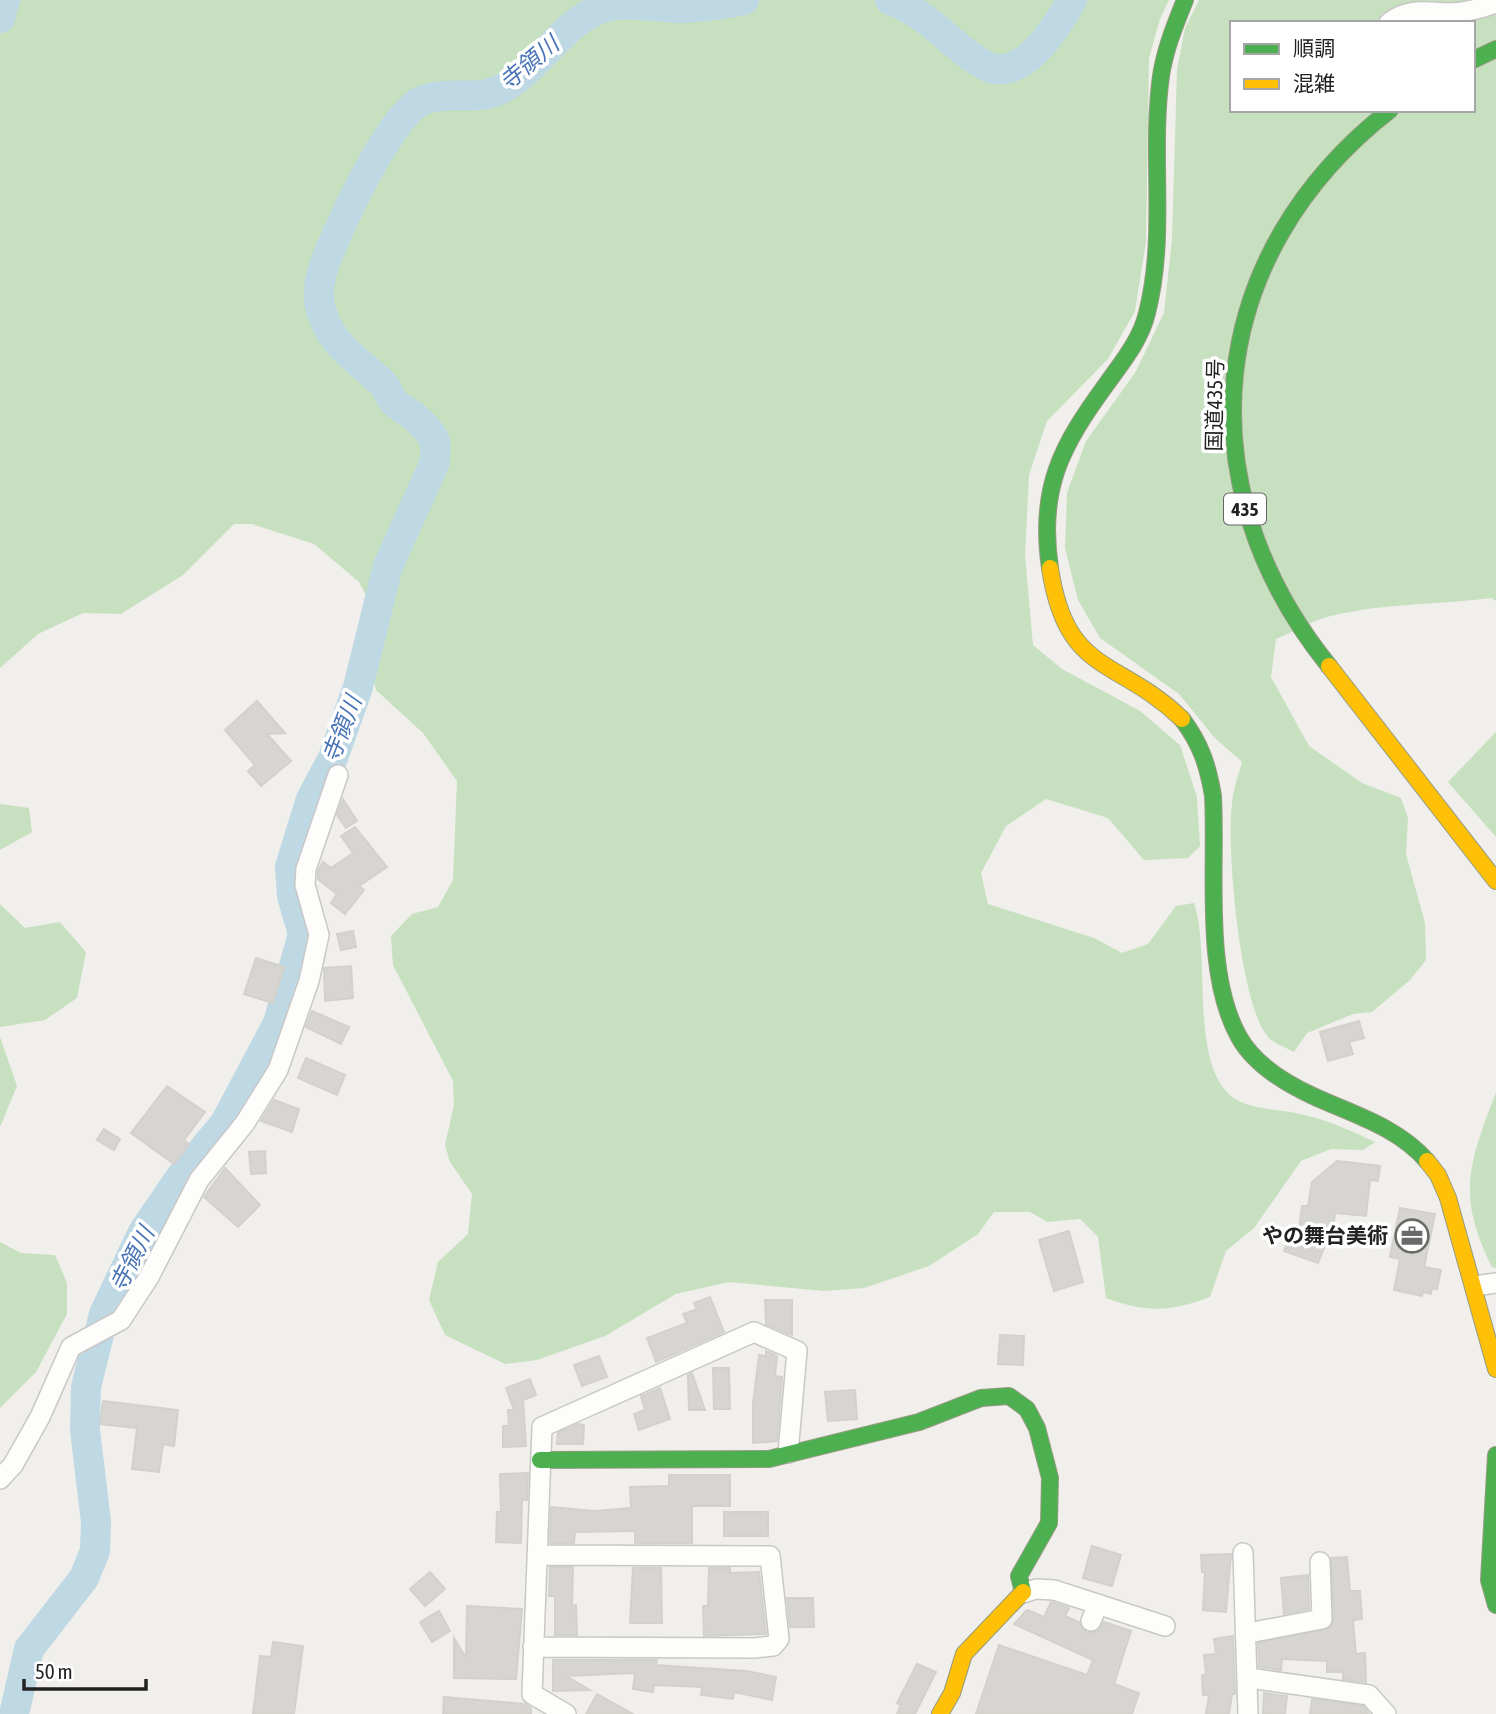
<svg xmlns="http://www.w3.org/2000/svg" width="1496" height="1714" font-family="'Asap Condensed','Noto Sans JP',sans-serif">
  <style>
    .forest { fill: #c7e0c0; fill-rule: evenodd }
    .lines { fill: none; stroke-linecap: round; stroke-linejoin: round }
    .river { stroke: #bed8e4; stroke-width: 30 }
    .building { fill: #d7d5d1; stroke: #d3d1cc; stroke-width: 2 }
    .street-casing { stroke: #c9c8c7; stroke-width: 22 }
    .fast-casing { stroke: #979b81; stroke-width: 18 }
    .slow-casing { stroke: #979b81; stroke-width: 18 }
    .street { stroke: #fdfdfc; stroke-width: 19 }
    .fast { stroke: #4caf50; stroke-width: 16 }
    .slow { stroke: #ffc107; stroke-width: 16 }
    .labels { text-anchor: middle; stroke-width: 7; stroke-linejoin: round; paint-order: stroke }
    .shield { fill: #fff; stroke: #646464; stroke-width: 2 }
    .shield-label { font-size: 19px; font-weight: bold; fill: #222 }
    .street-label { font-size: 21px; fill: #222; stroke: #fff }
    .poi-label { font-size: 21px; font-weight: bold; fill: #222; stroke: #fff; text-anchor: end }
    .water-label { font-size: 23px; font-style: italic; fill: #4974b7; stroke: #fff }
  </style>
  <rect width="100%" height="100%" fill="#f0efeb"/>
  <path class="forest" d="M0 0H1169L1160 19 1149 58 1146 241 1135 311 1108 359 1047 421 1029 475 1025 555 1033 645 1062 669 1140 711 1180 745 1197 797 1200 846 1188 858 1144 860 1108 818 1046 799 1006 826 981 873 988 904 1094 938 1122 953 1148 944 1176 906 1194 903C1212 954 1187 1071 1237 1100 1255 1110 1285 1110 1305 1115 1330 1121 1352 1131 1375 1142L1363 1150 1331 1149 1301 1161 1254 1228 1226 1251 1210 1297C1170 1312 1146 1313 1106 1298L1098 1237 1080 1219 1047 1222 1030 1212H994L978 1234 929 1266 864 1288 824 1291 729 1282 676 1294 605 1336 537 1360 505 1364 445 1335 429 1300 438 1262 468 1234 472 1194 450 1162 445 1145 454 1105 453 1081 393 965 391 936 412 914 438 907 453 880 457 781 423 733 376 690 370 667 379 620 359 582 314 544 252 524H234L183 575 121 614 83 613 38 634 0 668Z
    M1199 0H1496V601L1491 598C1436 605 1380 603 1327 617 1310 622 1293 632 1276 639L1271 677 1309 746 1362 783 1401 798 1408 818 1406 854 1425 923 1426 960 1410 980 1372 1012 1353 1014 1307 1033 1294 1052C1287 1048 1276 1044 1270 1039 1240 1011 1226 846 1232 804 1233 790 1238 776 1242 762L1214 737 1179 694 1100 638 1078 600 1065 548 1067 493 1086 441 1135 373 1164 313 1172 239 1177 70 1185 28ZM1232 23H1473V110H1232Z
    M1496 732V837L1448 782Z
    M0 804 29 808 32 832 0 850Z
    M0 904 25 928 60 922 86 952 77 998 45 1020 0 1027Z
    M0 1037 17 1086 0 1127Z
    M1496 1092V1268L1492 1267C1456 1195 1469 1164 1496 1092Z
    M0 1242 21 1253 55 1255 67 1283V1314L36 1372 0 1408Z"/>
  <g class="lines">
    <path class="river" d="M890 0C933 16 949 45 984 65 1021 86 1057 26 1072 0
      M0 18 5 0
      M14 1714 29 1649 84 1578 95 1551 96 1522 85 1430 86 1387 104 1314 143 1232 182 1175 225 1123 278 1023 303 934 292 896 290 867 311 799 333 758 358 687 388 566 435 462V440C430 433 425 426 418 420 411 412 399 408 393 401 389 395 387 387 382 383 361 362 333 347 323 316 317 301 318 285 323 269 335 233 389 117 421 101 448 89 477 103 503 88 540 67 562 23 602 8 628 0 654 8 681 8 702 8 723 4 744 0"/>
  </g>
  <path class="building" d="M257 701 285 733 267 734 291 761 261 786 248 771 255 765 225 730Z
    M343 799 357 821 346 828 337 815Z
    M355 827 387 867 359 886 364 890 345 914 331 903 337 894 318 879V871L323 862 331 868 353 853 341 836Z
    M353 931 356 947 341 950 337 934Z
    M256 958 284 967 273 1003 244 994Z
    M351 966 353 998 325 1001 324 968Z
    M312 1011 349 1027 341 1044 306 1027Z
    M1359 1021 1364 1038 1349 1042 1353 1054 1328 1061 1320 1032Z
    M306 1058 345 1075 337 1095 298 1078Z
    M167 1086 205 1112 184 1140 189 1144 174 1164 131 1133Z
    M274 1100 299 1109 292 1132 261 1121Z
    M104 1129 120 1139 114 1150 97 1140Z
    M265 1151 266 1173 251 1174 249 1152Z
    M1337 1161 1380 1166 1378 1181 1370 1180 1366 1216 1335 1213 1332 1238H1328L1318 1263 1284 1251 1290 1236 1298 1239 1302 1206H1308L1312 1182Z
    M225 1168 260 1205 238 1227 204 1197Z
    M1400 1208 1435 1214 1424 1267 1441 1270 1437 1289 1432 1288 1431 1294 1423 1292 1422 1296 1394 1290 1400 1259 1390 1257Z
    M1069 1231 1083 1282 1054 1291 1039 1240Z
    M710 1297 724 1332 656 1362 647 1338 687 1323 683 1314 697 1309 694 1303Z
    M765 1300H792V1335L766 1324Z
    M1000 1335 1024 1336 1023 1365 998 1364Z
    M766 1351 777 1356 775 1376 782 1377 777 1441 753 1443V1404L759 1355 766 1356Z
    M599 1356 607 1377 582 1386 574 1365Z
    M713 1368H729L730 1409H714Z
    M692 1373 705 1410H689L688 1375Z
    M530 1379 536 1395 523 1400 526 1446 503 1447V1426H509L508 1410H514L506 1388Z
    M660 1388 670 1419 639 1430 634 1414 645 1410 641 1396Z
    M855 1390 857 1419 828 1421 825 1392Z
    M103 1401 178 1410 174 1446 163 1444 159 1472 132 1469 137 1428 100 1424Z
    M578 1424 584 1425 583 1444H557L558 1433Z
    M528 1473 527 1500H522L521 1543 496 1542 497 1512H501L500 1474Z
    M669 1475H730V1506H692V1543H635V1531L575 1532 574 1543H550L551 1507 595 1511 631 1508 630 1487 669 1486Z
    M724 1512H768V1536H724Z
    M1092 1546 1121 1555 1112 1586 1083 1578Z
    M1231 1554 1226 1612 1203 1610 1205 1572H1202L1201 1555Z
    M1347 1557 1350 1591H1360L1362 1619 1353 1620 1356 1654 1365 1653 1366 1682 1343 1679V1672H1327V1661L1282 1659 1281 1670 1259 1667 1258 1643 1330 1628 1334 1619 1331 1558Z
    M550 1567H573L572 1606 576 1605 577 1635H555V1596H549Z
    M633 1568H661L662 1623H630Z
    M709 1568H730V1573L759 1572 766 1634 704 1636 703 1606H708Z
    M430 1572 445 1589 425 1606 410 1589Z
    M1308 1575 1309 1609 1284 1614 1281 1578Z
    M787 1598H813L814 1627H790Z
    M1051 1602 1069 1608 1065 1616 1079 1622 1087 1633 1098 1631 1104 1622 1131 1631 1114 1684 1139 1693 1132 1714H976L999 1645 1087 1675 1093 1660 1014 1624 1027 1610 1044 1617Z
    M467 1606 522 1609 516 1679 454 1678V1638L466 1658Z
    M439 1611 450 1631 432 1642 420 1622Z
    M1233 1636 1235 1694H1232L1229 1714H1206L1209 1695H1203L1202 1675H1206L1204 1655 1216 1654 1214 1639Z
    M273 1642 303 1646 294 1714H253L260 1656 271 1657Z
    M553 1660H657L656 1665 746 1671 776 1677 772 1700 734 1692 733 1699 701 1695 702 1687 654 1685 653 1692 633 1689 635 1673 566 1676 590 1690 553 1691Z
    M917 1664 936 1672 915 1714H897L901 1705 897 1703Z
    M1264 1693 1287 1696 1285 1714H1263Z
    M597 1694 633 1714H586Z
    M444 1697 525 1704 531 1708V1714H443Z
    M1312 1699 1363 1706 1369 1714H1310Z"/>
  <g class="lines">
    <defs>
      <path id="street" d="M1389 23C1408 8 1425 12 1447 13 1464 13 1480 9 1496 3
        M1475 1286 1496 1283
        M0 1479 13 1465 40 1417 71 1347 121 1320 149 1277 199 1180 245 1123 278 1070 309 981 319 935 305 885 306 869 338 775
        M1243 1553 1248 1714
        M1023 1593 1036 1589 1054 1590 1165 1626
        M1091 1621 1098 1604
        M1248 1633 1322 1619 1320 1562
        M533 1647 754 1648 773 1646 779 1639 770 1556 538 1555
        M1249 1678 1369 1695 1386 1714
        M566 1714 532 1694 542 1427 754 1332 797 1351 788 1453"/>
      <path id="fast" d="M1473 60 1496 49
        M1050 568C1038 487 1062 445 1108 382 1123 361 1141 339 1147 313 1167 235 1150 155 1161 76 1165 49 1175 25 1185 0
        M1329 666C1182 484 1205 254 1390 110
        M1182 719C1201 744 1208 766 1213 796 1217 869 1203 973 1239 1037 1254 1064 1285 1083 1313 1096 1352 1114 1398 1127 1427 1161
        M1496 1455 1489 1580 1496 1605
        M540 1460 769 1459 919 1422 981 1398 1009 1396 1027 1409 1037 1428 1050 1478 1049 1523 1019 1576 1023 1592"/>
      <path id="slow" d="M1050 568C1066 676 1118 657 1182 719
        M1329 666 1496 881
        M1427 1161 1438 1175 1448 1198 1496 1369
        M940 1714 952 1693 964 1654 1023 1592"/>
    </defs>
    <use href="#street" class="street-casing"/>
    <use href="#fast" class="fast-casing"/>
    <use href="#slow" class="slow-casing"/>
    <use href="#street" class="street"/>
    <use href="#fast" class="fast"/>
    <use href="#slow" class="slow"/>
  </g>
  <defs>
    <symbol id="office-ring" viewBox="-11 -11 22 22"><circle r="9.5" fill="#fff" stroke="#6a6a68" stroke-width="1.5"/><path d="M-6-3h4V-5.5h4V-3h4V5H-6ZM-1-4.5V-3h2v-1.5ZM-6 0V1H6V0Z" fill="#6a6a68"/></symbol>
  </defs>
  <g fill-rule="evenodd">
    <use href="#office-ring" x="1393" y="1217" width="38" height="38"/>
  </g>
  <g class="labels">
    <rect class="shield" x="1224" y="493.5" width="42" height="31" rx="5"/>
    <g class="shield-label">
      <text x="1245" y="516">435</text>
    </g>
    <g class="street-label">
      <text transform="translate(1215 405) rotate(-89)" y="7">国道435号</text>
    </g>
    <g class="poi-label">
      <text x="1388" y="1243">やの舞台美術</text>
    </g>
    <g class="water-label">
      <text transform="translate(529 63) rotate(-40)" y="8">寺領川</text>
      <text transform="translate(342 729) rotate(-69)" y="8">寺領川</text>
      <text transform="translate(132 1259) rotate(-63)" y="8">寺領川</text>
    </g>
  </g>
  <rect x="1230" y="21" width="245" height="91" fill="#ffffff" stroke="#a7a7a7" stroke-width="2"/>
  <rect x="1244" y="44" width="35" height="10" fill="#4caf50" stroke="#a7a7a7" stroke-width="2"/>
  <text x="1293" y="56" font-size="21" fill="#222222">順調</text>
  <rect x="1244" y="79" width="35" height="10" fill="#ffc107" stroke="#a7a7a7" stroke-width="2"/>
  <text x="1293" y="91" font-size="21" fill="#222222">混雑</text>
  <path d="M24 1679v10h122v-10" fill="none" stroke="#222222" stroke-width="3.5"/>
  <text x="35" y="1679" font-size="21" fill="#222222" stroke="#ffffff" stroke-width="5" paint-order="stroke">50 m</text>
</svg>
